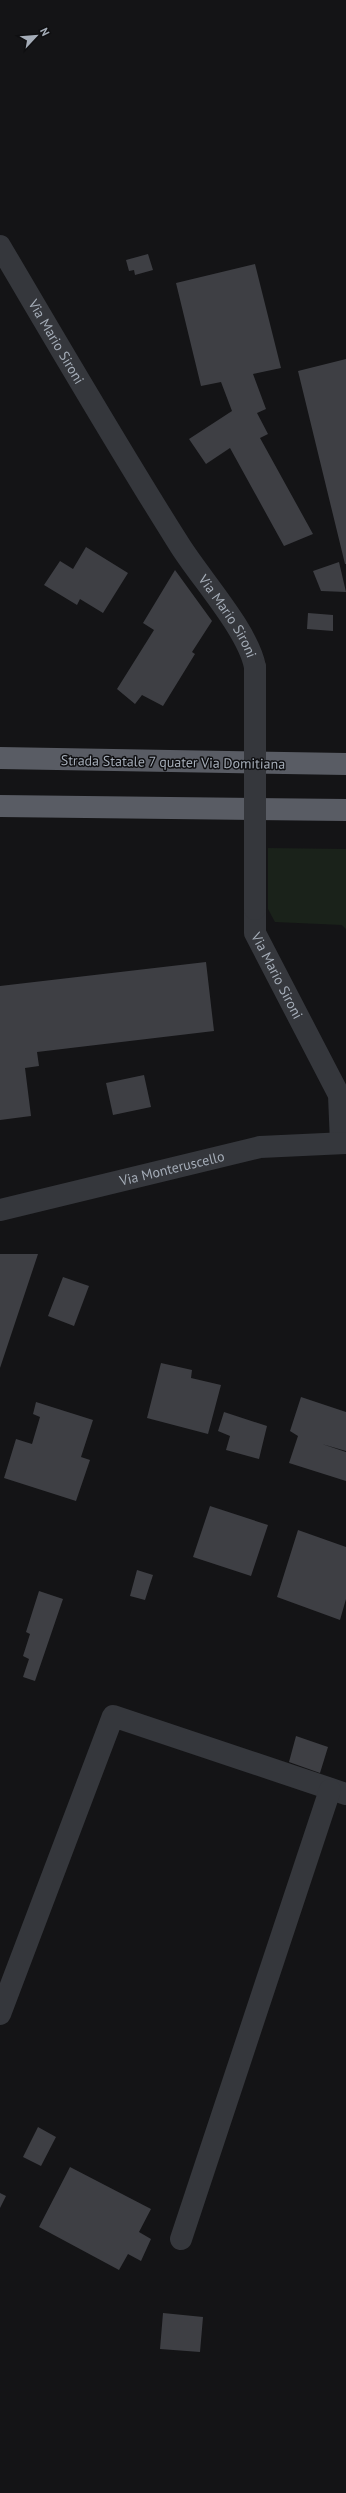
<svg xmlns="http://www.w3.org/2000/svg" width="346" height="2493" font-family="'PT Sans',sans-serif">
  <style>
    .green { fill: #1a221a }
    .building { fill: #3e3f44 }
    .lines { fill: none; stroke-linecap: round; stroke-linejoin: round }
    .minor { stroke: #35373c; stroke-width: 22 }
    .tertiary { stroke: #35373c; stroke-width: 22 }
    .trunk { stroke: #595c64; stroke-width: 22 }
    .minor-bridge { stroke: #35373c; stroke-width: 22 }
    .labels { text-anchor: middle; stroke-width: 3; stroke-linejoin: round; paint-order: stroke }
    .street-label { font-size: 14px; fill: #a5adb8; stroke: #0f0f11 }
  </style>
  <rect width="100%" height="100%" fill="#141416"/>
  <path class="green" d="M268 848 346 849V929L342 925 275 922 268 909Z"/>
  <path class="building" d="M148 254 153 270 135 275 134 270 129 271 126 260Z
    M255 264 281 368 253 374 266 409 257 413 268 434 260 438 313 534 284 546 230 448 206 464 189 439 232 411 221 382 201 386 176 283Z
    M346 359V564H345L298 371Z
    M86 547 128 573 103 613 80 599 77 605 44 585 60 561 73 569Z
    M339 562 346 592 321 591 313 571Z
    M175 570 212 621 192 652 195 654 163 706 142 695 135 704 117 689 154 630 143 623Z
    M308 613 333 615V631L307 629Z
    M206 962 214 1031 37 1052 39 1066 25 1068 31 1116 0 1120V986Z
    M144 1075 151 1107 113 1115 106 1083Z
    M0 1254H38L0 1368Z
    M63 1277 89 1286 74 1326 48 1316Z
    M161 1363 192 1370 191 1378 221 1385 208 1434 147 1418Z
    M301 1397 346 1412V1451L322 1444 346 1452V1481L289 1463 298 1436 290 1431Z
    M36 1402 93 1420 81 1457 90 1460 76 1501 4 1478 16 1439 32 1444 40 1417 33 1414Z
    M224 1412 267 1426 259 1459 226 1450 230 1436 218 1431Z
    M210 1506 268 1525 251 1576 193 1557Z
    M298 1530 346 1547V1599L340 1620 277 1597Z
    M137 1570 153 1575 145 1600 130 1596Z
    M39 1591 63 1599 35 1681 23 1677 29 1659 23 1656 30 1634 26 1632Z
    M296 1736 328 1747 320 1773 289 1762Z
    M38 2127 56 2137 41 2166 23 2157Z
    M70 2167 151 2209 139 2232 151 2239 141 2261 128 2254 119 2270 39 2227Z
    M0 2193 6 2196 0 2208Z
    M163 2313 203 2317 200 2352 160 2349Z"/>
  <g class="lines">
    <g class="minor">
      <path id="s1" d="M0 246C59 346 117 446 179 544 200 578 248 630 255 667"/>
      <path id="s2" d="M255 909V933L339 1095 341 1143"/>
      <path d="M0 2014 113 1716 346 1794"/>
      <path d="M181 2239 330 1790"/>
    </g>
    <path class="tertiary" id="s3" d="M0 1210 260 1147 346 1143"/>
    <path class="trunk" d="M0 758 346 764
      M0 806 346 810"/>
    <path class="minor-bridge" d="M255 667V909"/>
  </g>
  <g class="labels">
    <g class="street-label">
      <text dy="5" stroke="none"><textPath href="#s1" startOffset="111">Via Mario Sironi</textPath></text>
      <text dy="5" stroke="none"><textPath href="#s1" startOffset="435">Via Mario Sironi</textPath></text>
      <text transform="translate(173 762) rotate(1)" y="5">Strada Statale 7 quater Via Domitiana</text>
      <text dy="5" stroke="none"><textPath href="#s2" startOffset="72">Via Mario Sironi</textPath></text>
      <text dy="5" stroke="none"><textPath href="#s3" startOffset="177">Via Monteruscello</textPath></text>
    </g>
  </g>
  <g transform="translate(36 36) rotate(64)" stroke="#0f0f11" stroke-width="3" paint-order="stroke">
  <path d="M0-3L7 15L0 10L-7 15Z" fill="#a5adb8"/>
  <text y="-6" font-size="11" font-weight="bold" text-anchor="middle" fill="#a5adb8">N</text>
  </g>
</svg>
